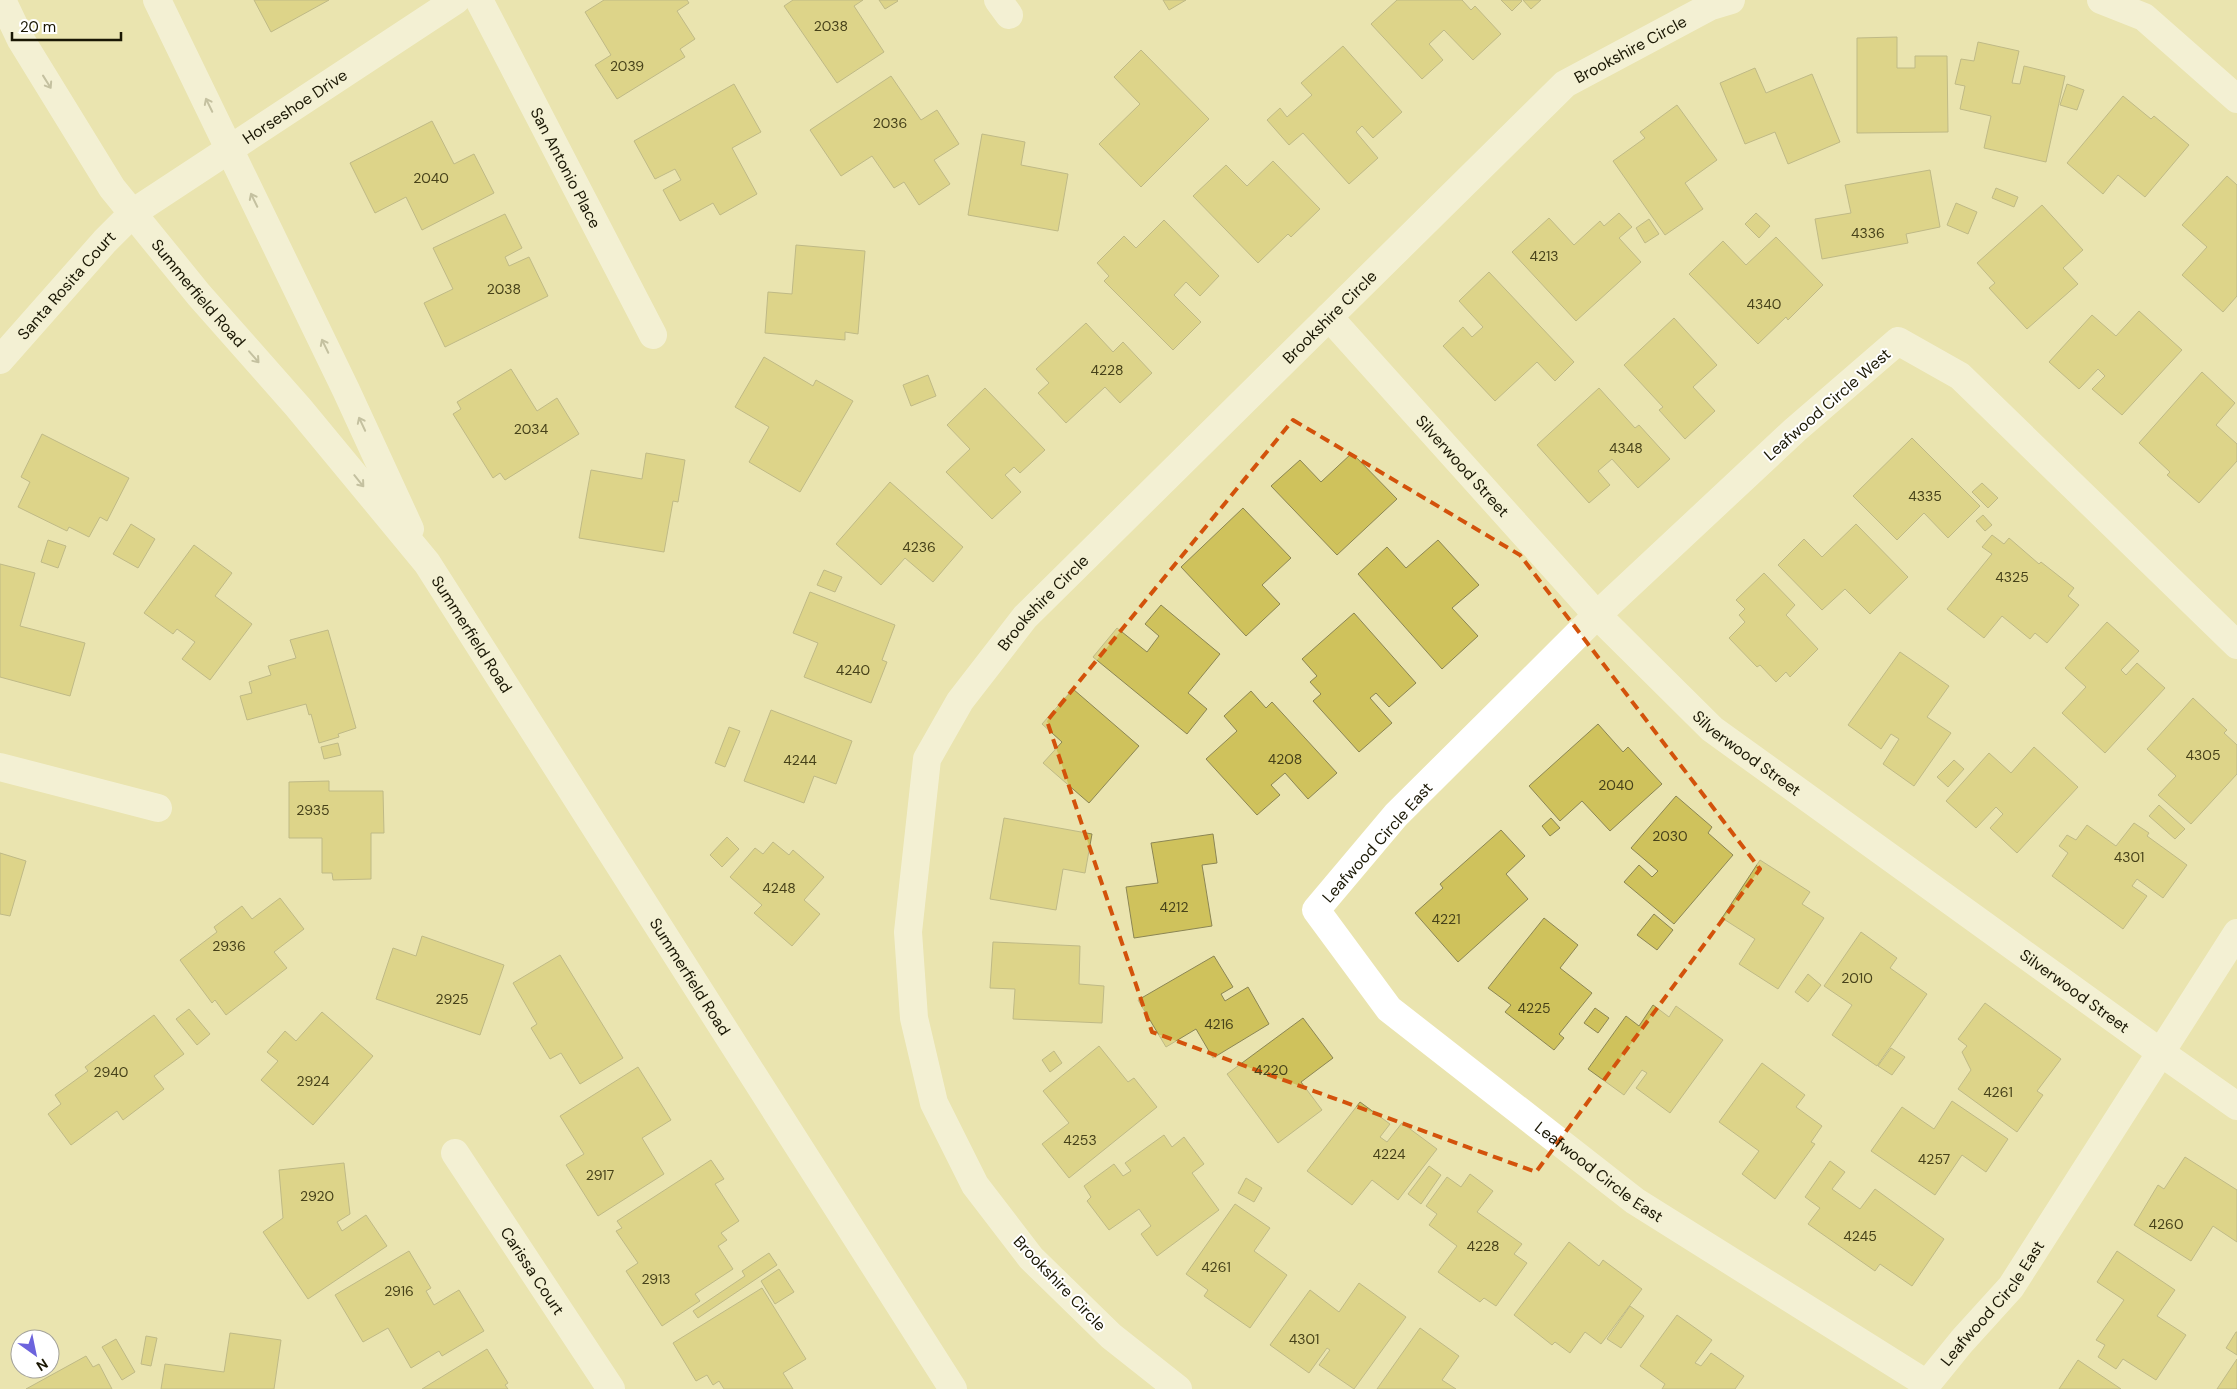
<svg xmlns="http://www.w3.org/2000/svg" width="2237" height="1389" font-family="'DM Sans',sans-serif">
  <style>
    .building { fill: #cfc25c; stroke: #8c8654 }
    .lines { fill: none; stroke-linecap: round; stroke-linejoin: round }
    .street { stroke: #fff; stroke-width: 28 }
    .secondary { stroke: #fff; stroke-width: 28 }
    .oneway { stroke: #98978e }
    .marked { fill: none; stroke: #d3520b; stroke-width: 4; stroke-dasharray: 10 6; stroke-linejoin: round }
    .labels { text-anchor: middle; stroke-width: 4; stroke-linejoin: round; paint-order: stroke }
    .number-label { font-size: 14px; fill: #47421a }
    .street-label { font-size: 16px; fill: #1a1704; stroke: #fff }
  </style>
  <rect width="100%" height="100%" fill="#eae4af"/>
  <path class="building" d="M254 0H329L271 32Z
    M604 0H687L689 3 677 11 695 39 680 49 685 57 617 99 595 65 611 55 585 12Z
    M793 0H863L854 6 884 52 837 83 784 6Z
    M879 0H897L898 1 885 9Z
    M1163 0H1186L1169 10Z
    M1397 0H1462L1471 10 1475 6 1501 34 1473 60 1444 30 1429 44 1443 60 1422 79 1371 24Z
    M1501 0H1521L1522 1 1512 11Z
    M1523 0H1541L1531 9Z
    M1897 37V68H1915V56H1947L1948 132 1857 133V38Z
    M1978 42 2019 51 2012 83 2020 84 2024 66 2065 76 2046 162 1984 148 1991 116 1960 109 1965 86 1955 84 1961 59 1974 61Z
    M1343 46 1402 112 1373 138 1362 126 1356 132 1378 158 1349 184 1303 133 1289 145 1267 120 1280 108 1287 117 1312 95 1301 83Z
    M1141 50 1209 119 1141 187 1099 144 1140 104 1114 77Z
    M1755 68 1766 93 1812 74 1840 142 1788 164 1775 132 1745 144 1720 83Z
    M891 76 921 120 937 110 959 144 934 160 950 184 919 205 904 182 894 188 872 156 841 176 810 130Z
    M734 84 761 132 732 148 757 194 720 215 713 203 680 221 663 190 681 180 675 169 655 179 634 141Z
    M2067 84 2084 90 2077 110 2060 105Z
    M2123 96 2151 119 2154 116 2189 145 2145 197 2118 175 2103 194 2067 163Z
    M1677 105 1717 160 1685 183 1703 209 1665 235 1613 161 1645 138 1640 132Z
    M432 121 454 164 474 154 494 193 422 230 406 197 375 213 350 163Z
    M982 134 1025 142 1021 165 1068 174 1058 231 968 215Z
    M1273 161 1320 209 1291 237 1288 234 1258 263 1193 196 1226 165 1247 186Z
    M1930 170 1940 227 1906 234 1908 243 1822 259 1815 219 1851 213 1845 185Z
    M2227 176 2237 185V296L2223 312 2182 275 2207 247 2182 225Z
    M1996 188 2018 197 2014 207 1992 198Z
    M1956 203 1977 212 1968 234 1947 225Z
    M2042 205 2083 250 2063 268 2078 284 2027 329 1989 288 1995 283 1977 263Z
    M1619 213 1632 227 1619 238 1641 262 1576 321 1512 252 1549 218 1574 245 1600 221 1604 226Z
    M1756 213 1770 226 1759 238 1745 224Z
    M505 214 522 248 505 257 509 266 529 257 548 296 445 347 424 303 453 289 433 248Z
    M1649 219 1659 234 1645 243 1636 228Z
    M1164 220 1219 276 1200 296 1186 282 1174 295 1201 322 1173 350 1104 281 1109 276 1097 263 1124 236 1136 248Z
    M1776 237 1823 285 1788 320 1786 317 1758 344 1689 274 1723 241 1746 265Z
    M796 245 865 251 858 334 845 332V340L765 333 768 292 792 294Z
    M1489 272 1574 362 1555 381 1537 362 1495 401 1443 346 1463 327 1472 337 1483 327 1459 301Z
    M2139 311 2182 350 2122 415 2092 389 2105 376 2098 369 2079 389 2049 362 2092 315 2116 336Z
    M1674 318 1717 365 1693 387 1715 411 1685 439 1659 410 1663 407 1624 365Z
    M1086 323 1113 352 1123 342 1152 373 1120 403 1105 387 1066 423 1038 393 1049 383 1036 369Z
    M764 357 813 386 816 380 853 401 800 492 749 462 769 427 735 407Z
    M511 369 537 411 557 398 579 434 505 480 500 473 493 478 453 414 461 409 457 402Z
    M2202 372 2235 403 2216 425 2237 444V461L2199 503 2167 475 2170 472 2139 443Z
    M928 375 936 396 911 406 903 385Z
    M985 388 1045 450 1020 473 1014 467 1005 475 1021 492 992 519 946 472 970 449 947 425Z
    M1599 388 1635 428 1639 425 1670 459 1638 488 1612 459 1598 471 1610 485 1589 503 1537 445Z
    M42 434 129 478 107 521 100 517 89 537 69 527 67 531 18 507 30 482 21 477Z
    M1912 438 1980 506 1948 538 1924 513 1897 540 1853 496Z
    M646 453 685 460 678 502 673 501 664 552 579 538 591 470 642 479Z
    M1352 453 1397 499 1337 555 1271 486 1300 460 1321 482Z
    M890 482 963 547 933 582 905 558 881 585 836 544Z
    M1982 483 1998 498 1988 508 1972 492Z
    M1243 508 1291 558 1262 585 1280 604 1246 636 1181 567Z
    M1983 515 1992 525 1985 531 1976 521Z
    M131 524 155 539 138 568 113 554Z
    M1856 524 1908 577 1870 614 1845 589 1822 610 1778 565 1804 539 1822 557Z
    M1992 535 2004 544 2009 538 2039 564 2041 562 2074 588 2068 596 2079 605 2047 643 2035 633 2030 639 2002 616 1984 638 1947 609 1992 554 1982 547Z
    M48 540 66 546 58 568 41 562Z
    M1438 540 1479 585 1452 608 1478 636 1442 669 1358 574 1387 547 1406 568Z
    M194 545 232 573 215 596 252 624 210 680 182 659 195 642 177 629 173 634 144 613Z
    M0 564 35 573 20 626 85 643 70 696 0 677Z
    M824 570 842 577 835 592 817 585Z
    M1764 573 1795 605 1786 615 1818 649 1790 677 1786 672 1776 682 1760 665 1757 667 1729 638 1745 622 1739 615 1745 609 1736 600Z
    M810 592 895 625 882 660 887 662 871 703 804 677 818 643 793 633Z
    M1161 605 1220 654 1188 693 1207 709 1187 734 1093 657 1117 628 1147 652 1159 636 1145 624Z
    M1354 613 1416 683 1389 707 1376 693 1370 698 1392 723 1359 752 1313 701 1321 694 1310 682 1317 676 1302 659Z
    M2107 622 2139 651 2121 670 2126 675 2137 663 2165 688 2105 753 2062 713 2086 687 2065 668Z
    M328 630 356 728 338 734 339 737 319 743 311 714 309 715 306 704 247 720 240 696 252 693 249 682 271 675 268 666 296 658 290 640Z
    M1900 652 1949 686 1927 717 1951 733 1914 786 1883 764 1899 739 1891 734 1881 749 1848 725Z
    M1073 689 1139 746 1089 803 1043 763 1062 742 1042 724Z
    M1251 691 1266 708 1272 702 1337 773 1308 799 1285 773 1271 785 1280 795 1257 815 1206 759 1237 731 1224 716Z
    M2193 698 2227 730 2224 733 2237 745V774L2191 824 2158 795 2176 776 2147 749Z
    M771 710 852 741 836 784 814 776 804 803 744 781Z
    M1598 724 1623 752 1628 747 1662 784 1610 831 1582 801 1560 821 1529 786Z
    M729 727 740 731 725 767 715 763Z
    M338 743 341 755 324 759 321 747Z
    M2034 747 2078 787 2017 853 1990 828 2003 814 1996 807 1976 828 1946 801 1989 753 2011 773Z
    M1954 760 1964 769 1948 787 1937 777Z
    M329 781V791H383L384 833H371V879L333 880 332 873H322V838H289V782Z
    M1676 796 1712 827 1708 833 1733 855 1674 924 1624 882 1639 865 1652 877 1658 871 1631 848Z
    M2159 805 2185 829 2175 839 2149 816Z
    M1004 818 1092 834 1085 873 1063 869 1056 910 990 899Z
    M1551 818 1560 828 1550 836 1542 826Z
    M2134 823 2149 833 2147 836 2187 865 2163 898 2137 879 2132 886 2147 896 2123 929 2052 876 2068 853 2059 846 2067 835 2076 840 2087 825 2116 846Z
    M1501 830 1525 856 1506 874 1528 899 1458 962 1415 913 1443 888 1440 884Z
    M1213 834 1217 863 1202 865 1212 926 1134 938 1126 887 1158 883 1151 843Z
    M727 837 739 849 722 867 710 855Z
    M773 842 789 855 793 850 824 877 804 900 820 914 792 946 754 913 762 905 730 877 755 848 763 854Z
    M0 853 26 861 10 916 0 914Z
    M1760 860 1810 892 1802 904 1824 918 1778 989 1739 964 1755 939 1722 918Z
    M280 898 304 929 274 952 287 968 226 1015 215 1000 212 1003 180 960 217 932 214 927 242 906 252 919Z
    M1654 914 1673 930 1657 950 1637 935Z
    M1544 918 1578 945 1560 968 1592 993 1559 1034 1564 1038 1554 1050 1505 1012 1511 1005 1488 988Z
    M1861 932 1897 958 1890 968 1927 994 1877 1066 1832 1035 1852 1005 1824 986Z
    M422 936 504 965 480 1035 376 999 393 948 416 956Z
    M993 942 1080 946 1079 984 1104 986 1102 1023 1013 1019 1015 989 990 988Z
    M560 955 623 1058 580 1084 561 1053 550 1059 531 1028 537 1024 513 983Z
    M1214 956 1233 987 1221 994 1225 1001 1248 987 1269 1024 1213 1058 1196 1029 1166 1047 1138 1000Z
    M1808 974 1821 985 1808 1002 1795 992Z
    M1985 1003 2061 1059 2037 1091 2043 1095 2017 1132 1958 1089 1971 1070 1962 1052 1967 1046 1958 1039Z
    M1653 1005 1669 1017 1676 1006 1723 1040 1670 1113 1636 1088 1647 1073 1642 1070 1624 1095 1588 1069 1626 1016 1639 1026Z
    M1595 1008 1609 1018 1598 1033 1584 1023Z
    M189 1009 210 1034 197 1045 176 1019Z
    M322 1012 373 1056 313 1125 261 1080 278 1061 267 1052 285 1031 296 1041Z
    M154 1015 184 1054 154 1076 164 1089 123 1120 117 1111 71 1145 48 1114 61 1104 55 1095 88 1071 85 1067Z
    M1303 1018 1333 1058 1301 1082 1322 1110 1278 1143 1227 1074Z
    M1099 1046 1128 1082 1134 1078 1157 1107 1069 1178 1042 1144 1069 1123 1043 1091Z
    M1891 1048 1905 1057 1892 1075 1878 1066Z
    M1054 1051 1062 1063 1050 1072 1042 1060Z
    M1762 1063 1805 1095 1796 1107 1822 1126 1811 1142 1815 1144 1775 1199 1742 1174 1759 1151 1719 1122Z
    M638 1067 671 1120 642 1138 664 1174 598 1216 566 1165 584 1154 560 1116Z
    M1952 1101 2008 1139 1986 1172 1962 1155 1935 1195 1871 1151 1902 1107 1934 1129Z
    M1360 1102 1390 1124 1380 1137 1387 1142 1402 1123 1437 1149 1398 1200 1372 1180 1352 1205 1307 1171Z
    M1164 1135 1172 1147 1184 1137 1204 1164 1192 1173 1219 1210 1157 1256 1141 1234 1151 1226 1139 1209 1109 1230 1087 1201 1091 1197 1084 1186 1114 1164 1123 1176 1131 1171 1125 1163Z
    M2185 1157 2237 1190V1242L2213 1226 2191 1261 2134 1225 2158 1185 2164 1189Z
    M711 1160 724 1179 715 1184 739 1221 721 1233 727 1240 718 1246 733 1269 695 1294 700 1301 662 1326 626 1271 638 1263 616 1231 622 1228 617 1221Z
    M1830 1161 1845 1172 1832 1189 1860 1209 1875 1189 1944 1239 1912 1286 1880 1264 1875 1271 1808 1224 1820 1208 1805 1197Z
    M344 1163 350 1214 337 1222 342 1231 366 1215 387 1246 308 1299 263 1232 283 1218 279 1170Z
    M1429 1166 1441 1175 1421 1204 1408 1194Z
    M1470 1174 1493 1191 1477 1212 1522 1244 1514 1254 1527 1263 1496 1306 1484 1298 1480 1302 1438 1272 1457 1246 1429 1225 1437 1214 1426 1206 1447 1177 1461 1187Z
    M1246 1178 1262 1188 1254 1202 1238 1193Z
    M1235 1204 1270 1228 1254 1251 1287 1275 1250 1328 1204 1296 1208 1290 1186 1274Z
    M1569 1242 1599 1266 1603 1260 1642 1289 1601 1344 1585 1332 1570 1353 1555 1342 1552 1345 1514 1315Z
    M409 1251 431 1288 426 1291 434 1305 459 1290 484 1331 442 1356 439 1351 411 1368 388 1328 363 1342 335 1295Z
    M2117 1251 2175 1290 2157 1316 2186 1335 2156 1380 2123 1359 2116 1369 2098 1357 2105 1345 2096 1340 2124 1300 2097 1282Z
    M769 1253 777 1265 698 1318 693 1311 745 1276 742 1271Z
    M779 1269 794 1292 775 1304 761 1281Z
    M1359 1283 1406 1317 1354 1389 1319 1365 1330 1350 1327 1348 1309 1373 1270 1345 1310 1290 1339 1312Z
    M762 1288 806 1359 783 1373 793 1389H724L719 1381 713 1385 707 1375 696 1381 673 1343Z
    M1630 1306 1644 1316 1621 1348 1607 1339Z
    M1677 1315 1712 1340 1695 1363 1701 1366 1711 1353 1744 1376 1735 1389H1662L1665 1384 1640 1366Z
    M1420 1328 1459 1356 1442 1380 1456 1389H1377Z
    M2236 1332H2237V1355L2226 1348Z
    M230 1333 281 1340 274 1389H161L165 1364 224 1372Z
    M146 1336 157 1338 151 1366 141 1364Z
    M116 1339 135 1372 122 1380 102 1347Z
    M487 1349 508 1383 505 1385 508 1389H422Z
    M86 1356 93 1367 99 1364 112 1389H26Z
    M2237 1359V1389H2217Z
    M2078 1360 2121 1389H2059Z"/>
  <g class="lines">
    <g class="street">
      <path id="s1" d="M479 0 653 335"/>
      <path d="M998 0 1009 15"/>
      <path d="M2101 0 2144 17 2237 99"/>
      <path id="s2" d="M1329 317 1597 615 1712 729 2160 1052 2237 1106"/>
      <path id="s3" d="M0 360 105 241 134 212 456 0"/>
      <path id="s4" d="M2237 645 1960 376 1898 341 1795 430 1597 615 1396 815 1316 910 1389 1009 1635 1201 1927 1384 1962 1341 2011 1287 2237 933"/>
      <path d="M0 767 158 808"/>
      <path id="s5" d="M455 1153 611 1389"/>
      <path id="s6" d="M1178 1389 1111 1336 1031 1258 975 1185 934 1103 914 1018 908 932 927 759 960 701 1025 617 1565 84 1711 6 1731 0"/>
    </g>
    <g class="secondary">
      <path id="s7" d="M2 0 21 40 112 188 199 295 298 407 427 563 953 1389"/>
      <path d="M157 0 346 390 410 529"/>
    </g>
  </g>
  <defs><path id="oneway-shaft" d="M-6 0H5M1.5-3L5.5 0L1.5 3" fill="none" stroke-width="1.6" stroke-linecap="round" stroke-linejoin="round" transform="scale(1.25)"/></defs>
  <g class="oneway">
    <use href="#oneway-shaft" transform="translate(47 82) rotate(58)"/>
    <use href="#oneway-shaft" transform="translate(209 105) rotate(-116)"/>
    <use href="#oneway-shaft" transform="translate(254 200) rotate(-116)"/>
    <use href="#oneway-shaft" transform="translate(325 346) rotate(-116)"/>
    <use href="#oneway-shaft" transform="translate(254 357) rotate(49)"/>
    <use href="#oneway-shaft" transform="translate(362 424) rotate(-115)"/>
    <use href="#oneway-shaft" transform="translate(359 481) rotate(51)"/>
  </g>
  <path d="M0 0H2237V1389H0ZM1293 420 1520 555 1760 869 1536 1172 1152 1032 1047 721Z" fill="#eae4af" fill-opacity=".55" fill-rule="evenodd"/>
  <path class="marked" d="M1293 420 1520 555 1760 869 1536 1172 1152 1032 1047 721Z"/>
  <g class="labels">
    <g class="number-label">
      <text x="831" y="31">2038</text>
      <text x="627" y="71">2039</text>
      <text x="890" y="128">2036</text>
      <text x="431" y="183">2040</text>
      <text x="1868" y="238">4336</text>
      <text x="1544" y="261">4213</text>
      <text x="504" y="294">2038</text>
      <text x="1764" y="309">4340</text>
      <text x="1107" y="375">4228</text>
      <text x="531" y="434">2034</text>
      <text x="1626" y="453">4348</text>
      <text x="1925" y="501">4335</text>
      <text x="919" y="552">4236</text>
      <text x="2012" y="582">4325</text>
      <text x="853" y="675">4240</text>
      <text x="2203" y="760">4305</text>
      <text x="1285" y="764">4208</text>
      <text x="800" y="765">4244</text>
      <text x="1616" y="790">2040</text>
      <text x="313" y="815">2935</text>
      <text x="1670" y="841">2030</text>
      <text x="2129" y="862">4301</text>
      <text x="779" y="893">4248</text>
      <text x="1174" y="912">4212</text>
      <text x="1446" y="924">4221</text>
      <text x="229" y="951">2936</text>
      <text x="1857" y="983">2010</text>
      <text x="452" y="1004">2925</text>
      <text x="1534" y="1013">4225</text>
      <text x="1219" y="1029">4216</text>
      <text x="1271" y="1075">4220</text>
      <text x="111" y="1077">2940</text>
      <text x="313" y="1086">2924</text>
      <text x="1998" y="1097">4261</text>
      <text x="1080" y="1145">4253</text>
      <text x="1389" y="1159">4224</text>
      <text x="1934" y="1164">4257</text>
      <text x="600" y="1180">2917</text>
      <text x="317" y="1201">2920</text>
      <text x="2166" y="1229">4260</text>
      <text x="1860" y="1241">4245</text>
      <text x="1483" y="1251">4228</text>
      <text x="1216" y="1272">4261</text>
      <text x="656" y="1284">2913</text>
      <text x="399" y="1296">2916</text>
      <text x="1304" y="1344">4301</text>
    </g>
    <g class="street-label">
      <text dy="6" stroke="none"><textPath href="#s6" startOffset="1734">Brookshire Circle</textPath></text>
      <text dy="6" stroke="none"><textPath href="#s3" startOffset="392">Horseshoe Drive</textPath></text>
      <text dy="6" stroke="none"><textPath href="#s1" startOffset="189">San Antonio Place</textPath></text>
      <text dy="6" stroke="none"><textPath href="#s3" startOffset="100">Santa Rosita Court</textPath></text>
      <text dy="6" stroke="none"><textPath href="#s7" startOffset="354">Summerfield Road</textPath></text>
      <text dy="6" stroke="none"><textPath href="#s6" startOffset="1329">Brookshire Circle</textPath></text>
      <text transform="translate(1827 404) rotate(-41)" y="6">Leafwood Circle West</text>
      <text dy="6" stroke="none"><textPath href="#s2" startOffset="200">Silverwood Street</textPath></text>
      <text dy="6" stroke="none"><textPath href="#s6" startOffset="924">Brookshire Circle</textPath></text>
      <text dy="6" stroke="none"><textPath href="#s7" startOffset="792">Summerfield Road</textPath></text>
      <text dy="6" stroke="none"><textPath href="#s2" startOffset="605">Silverwood Street</textPath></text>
      <text transform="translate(1377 842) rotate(-48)" y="6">Leafwood Circle East</text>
      <text dy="6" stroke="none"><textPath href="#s7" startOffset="1198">Summerfield Road</textPath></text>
      <text dy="6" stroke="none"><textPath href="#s2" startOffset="1010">Silverwood Street</textPath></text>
      <text dy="6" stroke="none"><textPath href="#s4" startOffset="1661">Leafwood Circle East</textPath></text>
      <text dy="6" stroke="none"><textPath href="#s5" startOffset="141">Carissa Court</textPath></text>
      <text transform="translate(1060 1283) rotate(46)" y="6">Brookshire Circle</text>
      <text dy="6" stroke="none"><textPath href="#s4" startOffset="2156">Leafwood Circle East</textPath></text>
    </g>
  </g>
  <g transform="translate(35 1354) rotate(147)"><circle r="24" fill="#ffffff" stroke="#a3a29b"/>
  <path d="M0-4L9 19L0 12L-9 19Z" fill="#6c63dd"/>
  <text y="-8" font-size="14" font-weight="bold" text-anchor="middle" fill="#1a1704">N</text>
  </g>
  <path d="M12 32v8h109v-8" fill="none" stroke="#1a1704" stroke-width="2.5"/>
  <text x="20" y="32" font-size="15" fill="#1a1704" stroke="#ffffff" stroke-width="4" paint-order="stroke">20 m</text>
</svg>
